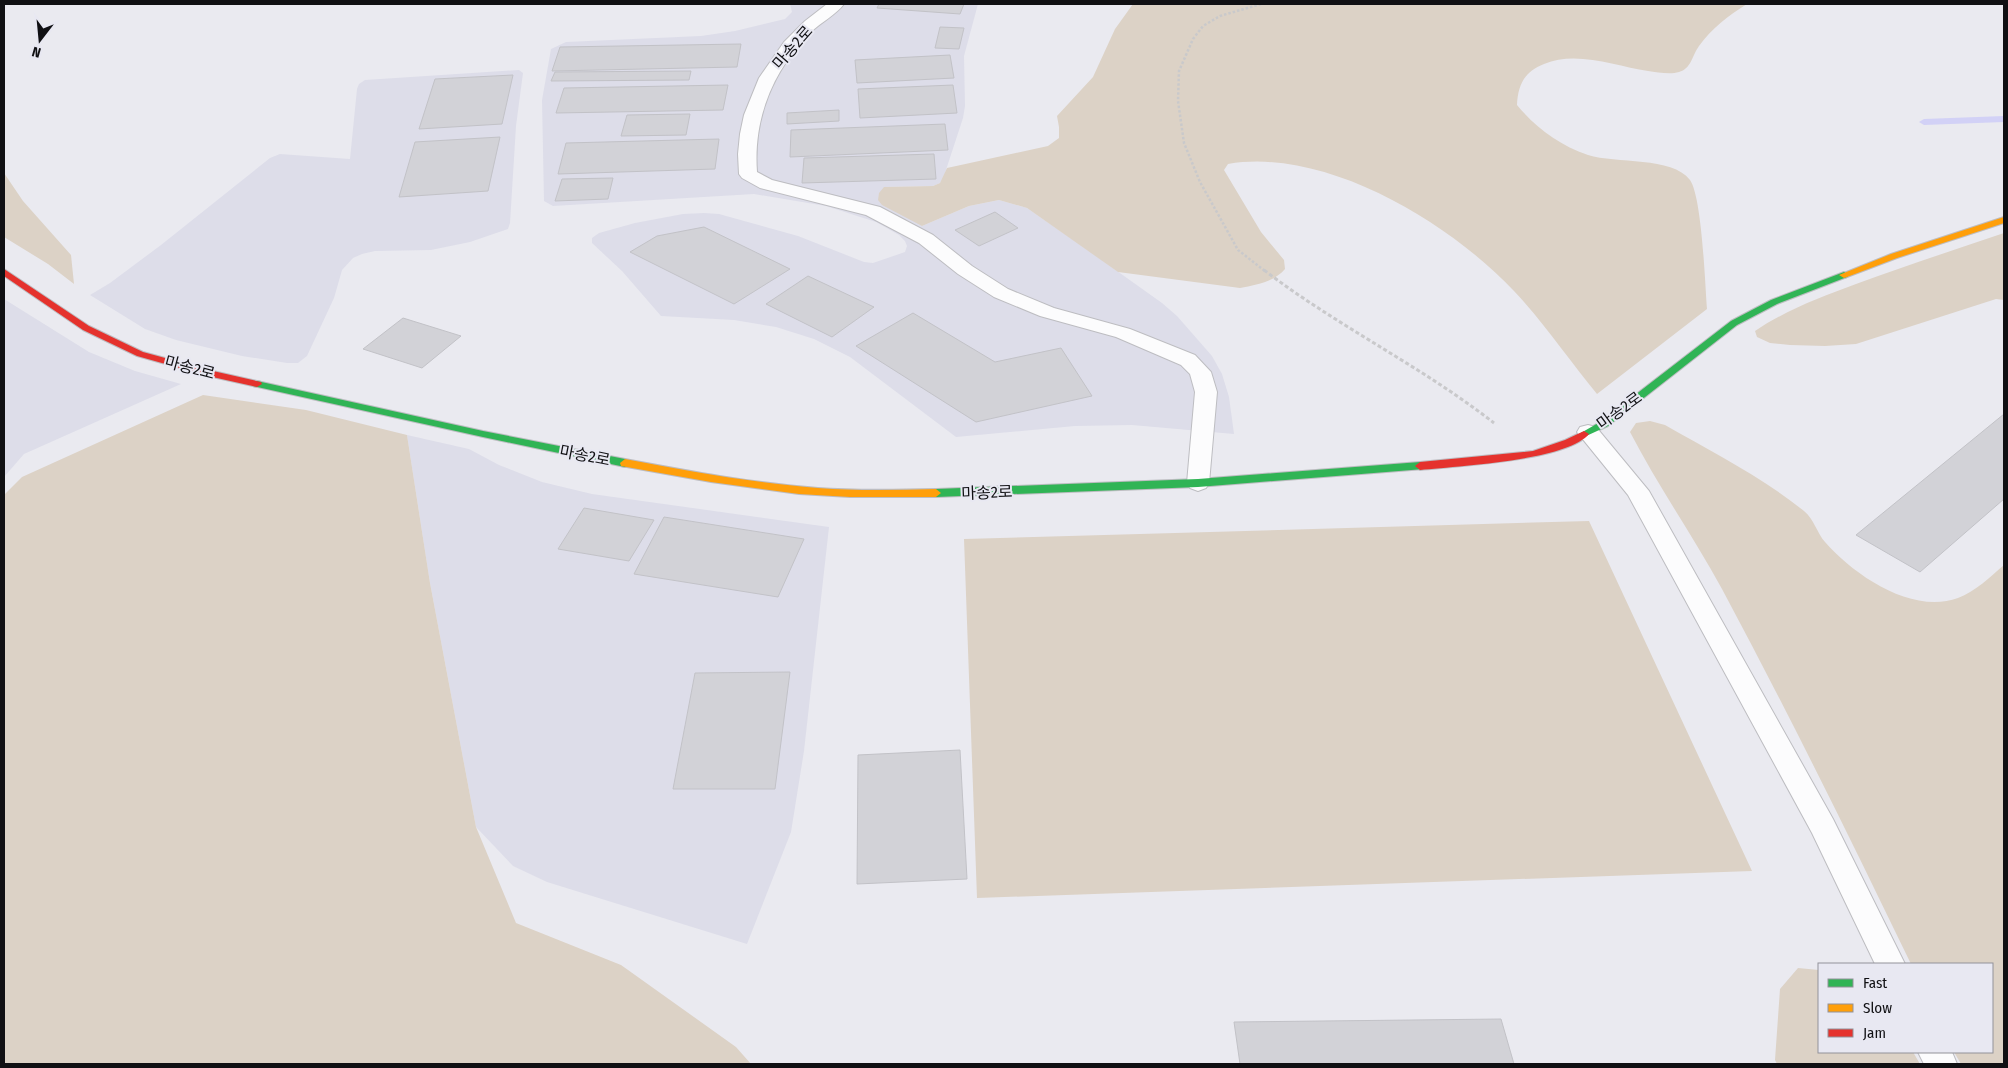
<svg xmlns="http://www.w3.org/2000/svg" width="2008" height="1068" font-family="'Fira Sans Condensed','Noto Sans KR',sans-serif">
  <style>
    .built { fill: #dddde9 }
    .green { fill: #dcd2c6 }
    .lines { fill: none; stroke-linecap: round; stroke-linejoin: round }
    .stream { fill: #d2d1f6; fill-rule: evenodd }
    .building { fill: #d2d2d7; stroke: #c2c2c7 }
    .lane-casing { stroke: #bdbdc1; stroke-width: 2 }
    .fast-casing { stroke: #bdbdc1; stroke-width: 2 }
    .slow-casing { stroke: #bdbdc1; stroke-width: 2 }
    .jam-casing { stroke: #bdbdc1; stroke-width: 2 }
    .path-far1 { stroke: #c9c9cb; stroke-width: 2.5; stroke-dasharray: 2.5 2; stroke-linecap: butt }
    .path { stroke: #c9c9cb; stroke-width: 3; stroke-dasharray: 4 2.5; stroke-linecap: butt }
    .lane { fill: #fcfcfd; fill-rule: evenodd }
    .fast { fill: #30b455; fill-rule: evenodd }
    .slow { fill: #ff9f0a; fill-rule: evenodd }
    .jam { fill: #e5322d; fill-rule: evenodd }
    .labels { text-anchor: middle; stroke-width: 4; stroke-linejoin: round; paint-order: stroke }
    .street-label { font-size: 16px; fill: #101013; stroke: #e8e8f2 }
  </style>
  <rect width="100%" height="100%" fill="#eaeaf0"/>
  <path class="built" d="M790 4H978L964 56 965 106 963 118 944 176 940 183 933 186 884 187 922 226 969 206 999 200 1027 208 1082 246 1162 303 1177 316 1212 356 1222 374 1229 397 1234 434 1132 425 1075 426 956 437 850 357 814 339 776 327 734 320 661 316 622 271 592 243V238L599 233 635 223 683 214 704 213 719 214 798 236 864 262 873 263 905 252 907 246 905 241 899 235 876 222 826 206 754 194 553 206 544 201 542 100 551 49 566 42 701 36 735 31 785 19 792 12Z
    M519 70 523 73 516 126 510 223 508 229 470 242 431 250 375 251 362 254 353 258 342 270 334 298 307 356 298 363H287L242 356 176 340 145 329 90 295 110 283 161 245 270 158 280 154 350 159 357 89 359 84 365 80Z
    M4 299 89 352 135 371 181 384 24 454 4 477Z
    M407 435 469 449 499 465 542 482 592 494 829 527 804 751 791 832 747 944 547 882 513 866 476 827 430 583Z"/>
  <path class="green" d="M1133 4H1747C1728 16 1712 28 1699 46 1692 56 1691 69 1679 72 1670 75 1657 72 1648 71 1616 66 1576 50 1544 64 1524 72 1518 85 1517 105 1536 128 1559 145 1588 155 1616 164 1672 156 1690 180 1702 197 1705 284 1707 309L1597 394C1569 360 1544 323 1514 291 1449 222 1325 147 1228 164L1224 170 1261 232 1284 260 1285 269C1274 282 1256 285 1240 288L1118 272 1027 208 999 200 969 206 922 226 882 205 878 200 879 193 884 187 933 186 940 183 947 168 1048 146 1059 138V127L1057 116 1093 77 1115 29Z
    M4 173 23 201 71 255 74 284 48 264 4 237Z
    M2004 233V300L1996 299 1856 344 1825 346 1790 345 1770 343 1757 337 1755 331C1786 310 1821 297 1856 284 1905 266 1954 250 2004 233Z
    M203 395 306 410 407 435 430 583 476 827 516 923 621 965 736 1047 751 1064H4V495L22 477Z
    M1650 421 1665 425C1712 452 1762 477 1804 511 1814 519 1817 533 1825 542 1854 575 1912 615 1958 598 1975 592 1991 576 2004 565V1064H1961L1954 1052H1992V964H1911C1850 838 1788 712 1722 589 1693 536 1658 486 1630 432L1636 423Z
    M1589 521 1752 871 977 898 964 539Z
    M1798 968 1819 970V1052H1913L1920 1064H1777L1775 1060 1780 989Z"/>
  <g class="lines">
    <path class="stream" d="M2004 116V122L1924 125 1919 122 1924 119Z"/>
  </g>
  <path class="building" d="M879 4H964L960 14 877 8Z
    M940 27 964 28 959 49 935 48Z
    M741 44 737 67 552 71 560 47Z
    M950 55 954 78 857 83 855 60Z
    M691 71 689 80 551 81 555 72Z
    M513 75 502 124 419 129 435 79Z
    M728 85 723 110 556 113 564 88Z
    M953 85 957 113 860 118 858 89Z
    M839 110V121L787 124V113Z
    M690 114 686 135 621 136 627 115Z
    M945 124 948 150 790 157 791 130Z
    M500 137 488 191 399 197 415 142Z
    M719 139 715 169 558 174 566 143Z
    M934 154 936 179 802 183 804 158Z
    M613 178 608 199 555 201 562 179Z
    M995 212 1018 228 979 246 955 230Z
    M704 227 790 269 734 304 630 252 657 236Z
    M808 276 874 307 832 337 766 304Z
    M913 313 995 362 1061 348 1092 396 976 422 856 346Z
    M403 318 461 336 422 368 363 349Z
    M2004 414V499L1920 572 1856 535Z
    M584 508 654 520 629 561 558 549Z
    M664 517 804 539 778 597 634 574Z
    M790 672 775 789H673L695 673Z
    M960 750 967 879 857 884 858 755Z
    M1501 1019 1514 1064H1240L1234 1022Z"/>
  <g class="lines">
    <defs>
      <path id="lane" d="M827 4H844C836 15 821 22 811 32 773 70 753 118 757 172L772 180 880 207 933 235 972 266 1008 289 1054 308 1130 329 1195 355 1211 372 1217 392 1209 483 1206 488 1198 491 1190 488 1187 483 1195 392 1190 374 1181 365 1116 337 1040 316 994 297 958 274 919 243 866 215 760 188 742 178 739 174 738 154 740 134 744 115 759 78 784 42 805 21Z
        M1588 425 1596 427 1649 491 1833 819 1905 964H1875L1812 833 1628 495 1577 432 1580 427Z
        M1918 1052H1952L1957 1064H1924Z"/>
      <path id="fast" d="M1844 272 1849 275 1847 277 1777 304 1737 325 1608 426 1584 437 1579 434 1600 422 1731 321 1771 300Z
        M257 381 483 431 625 459 630 463 625 467 483 437 253 386 252 384Z
        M1420 462 1425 466 1424 469 1198 487 936 497 931 493 936 489 1198 479Z"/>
      <path id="slow" d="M2004 217V223L1897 258 1847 277 1844 278 1839 275 1891 254Z
        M625 459C689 471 753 483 818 488 857 491 897 490 936 489L941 493 936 497H850L799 494 711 482 621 466 620 463Z"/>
      <path id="jam" d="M4 269 89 326 143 352 213 371 261 382 262 384 257 387 208 376 137 356 83 330 4 276Z
        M1584 431 1589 434C1566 461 1457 466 1420 470L1415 466 1420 462 1533 451 1565 440Z"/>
    </defs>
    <use href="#lane" class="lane-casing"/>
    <use href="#fast" class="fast-casing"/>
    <use href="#slow" class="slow-casing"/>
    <use href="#jam" class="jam-casing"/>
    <path class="path-far1" d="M1261 4 1220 16 1203 26 1193 39 1179 71 1178 101 1184 143 1200 182 1238 250 1265 271"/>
    <path class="path" d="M1264 270C1337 326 1421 366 1494 423"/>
    <use href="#lane" class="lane"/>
    <use href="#fast" class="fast"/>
    <use href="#slow" class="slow"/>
    <use href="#jam" class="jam"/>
  </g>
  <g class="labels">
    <g class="street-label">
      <text transform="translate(792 47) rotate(-49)" y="6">마송2로</text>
      <text transform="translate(190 367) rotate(15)" y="6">마송2로</text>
      <text transform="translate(1619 410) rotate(-36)" y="6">마송2로</text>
      <text transform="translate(585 455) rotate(11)" y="6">마송2로</text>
      <text transform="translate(987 492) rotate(-2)" y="6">마송2로</text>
    </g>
  </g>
  <rect width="2008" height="1068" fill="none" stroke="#101013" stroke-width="10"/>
  <rect x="1818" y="963" width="175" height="90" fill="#e8e8f2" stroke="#929299"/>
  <rect x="1828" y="979" width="25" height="8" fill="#30b455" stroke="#929299"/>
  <text x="1863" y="988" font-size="15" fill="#101013">Fast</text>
  <rect x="1828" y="1004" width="25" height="8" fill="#ff9f0a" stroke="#929299"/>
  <text x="1863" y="1013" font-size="15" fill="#101013">Slow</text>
  <rect x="1828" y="1029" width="25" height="8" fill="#e5322d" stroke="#929299"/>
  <text x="1863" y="1038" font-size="15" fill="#101013">Jam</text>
  <g transform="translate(40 40) rotate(196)" stroke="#e8e8f2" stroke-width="4" paint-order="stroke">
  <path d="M0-4L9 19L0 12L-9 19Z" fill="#101013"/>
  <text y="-8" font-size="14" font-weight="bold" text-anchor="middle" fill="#101013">N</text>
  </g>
</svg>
